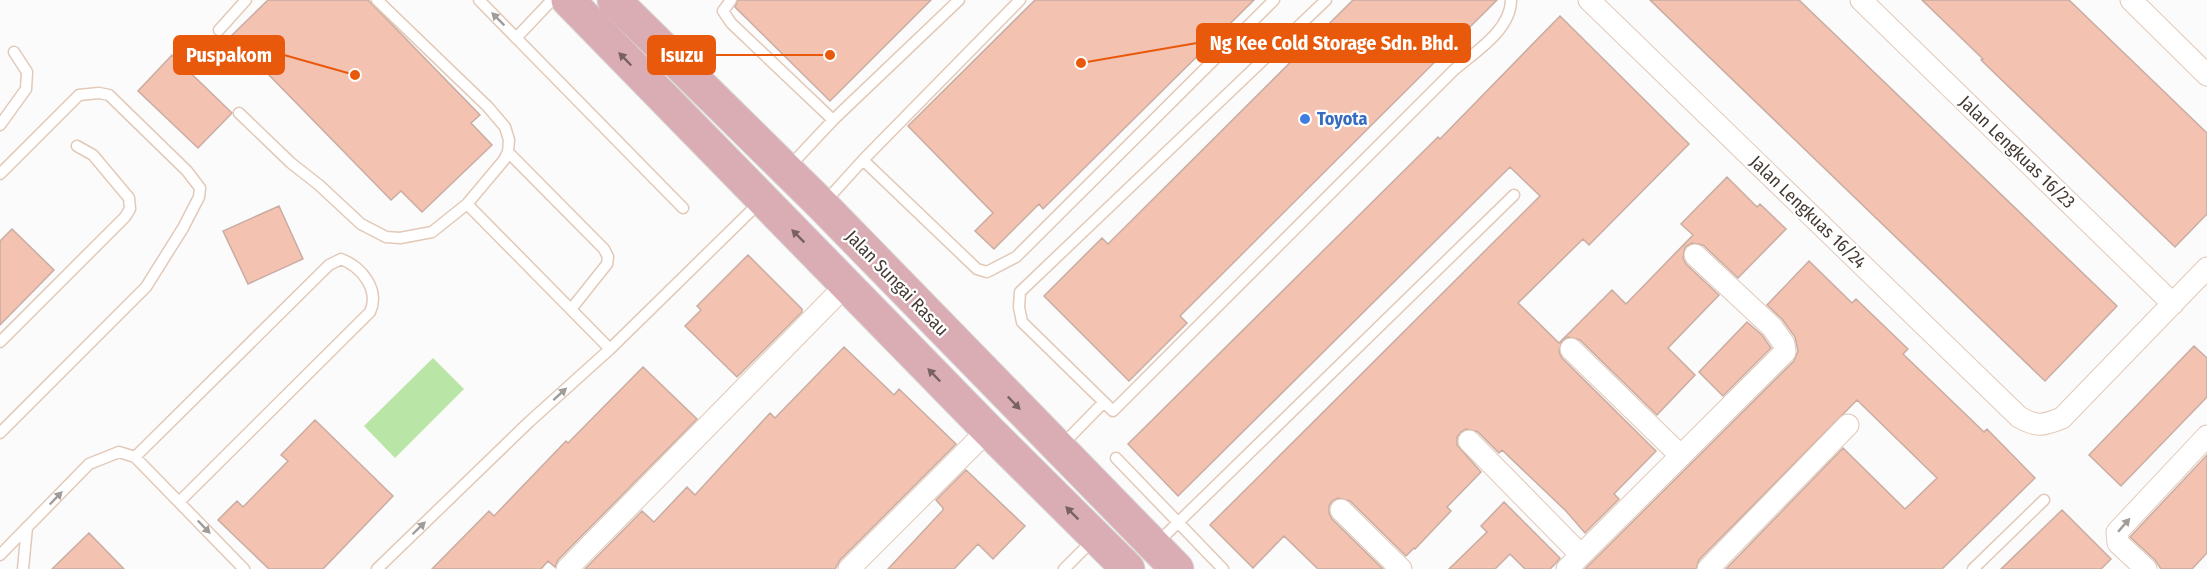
<svg xmlns="http://www.w3.org/2000/svg" width="2207" height="569" font-family="'Fira Sans Condensed',sans-serif">
  <style>
    .green { fill: #b9e6a6 }
    .building { fill: #f4c2b0; stroke: #c9aca2; stroke-width: 1.5 }
    .lines { fill: none; stroke-linecap: round; stroke-linejoin: round }
    .lane-casing { stroke: #e2c9b8; stroke-width: 13 }
    .street-casing { stroke: #e2c9b8; stroke-width: 23 }
    .primary-casing { stroke: #dad8d6; stroke-width: 35 }
    .lane { stroke: #fff; stroke-width: 10 }
    .street { stroke: #fff; stroke-width: 21 }
    .primary { stroke: #daadb4; stroke-width: 33 }
    .oneway { fill: #a29c99 }
    .oneway2 { fill: #786260 }
    .shop-dot { fill: #3f7fe0; stroke: #fff; stroke-width: 2 }
    .labels { text-anchor: middle; stroke-width: 4.5; stroke-linejoin: round; paint-order: stroke }
    .shop-label { font-size: 18px; font-weight: bold; fill: #366cbe; stroke: #fff; text-anchor: start }
    .street-label { font-size: 18px; fill: #443a33; stroke: #fff }
    .leader { fill: none; stroke: #e8590c; stroke-width: 2 }
    .callout-dot { fill: #e8590c; stroke: #fff; stroke-width: 2 }
    .callout { fill: #e8590c; stroke: #e8590c; stroke-width: 2 }
    .callout-label { font-size: 20px; text-anchor: middle; font-weight: bold; fill: #fff }
  </style>
  <rect width="100%" height="100%" fill="#fbfbfb"/>
  <path class="green" d="M433 358 464 389 395 458 364 426Z"/>
  <path class="building" d="M268 0H368L480 115 471 123 492 145 422 212 401 191 391 200 231 36Z
    M738 0H931L830 101 735 7Z
    M1035 0H1254L1043 209 1039 204 994 249 975 231 993 213 908 126Z
    M1353 0H1497L1180 316 1187 323 1129 381 1044 296 1102 238 1108 244Z
    M1650 0H1799L2117 306 2045 381Z
    M1922 0H2069L2207 133V214L2175 247 1981 60 1983 59Z
    M1560 16 1689 144 1589 245 1583 239 1518 303 1559 343 1612 290 1626 304 1693 235 1681 224 1727 177 1757 207 1760 204 1786 229 1738 278 1703 245 1692 243 1685 247 1683 258 1686 264 1719 295 1668 348 1695 375 1657 415 1580 340 1568 337 1562 341 1559 352 1562 358 1656 451 1614 494 1619 499 1585 533 1566 511 1502 450 1499 453 1478 432 1466 429 1461 432 1457 437V445L1481 472 1447 507 1451 511 1415 549 1414 548 1406 556 1350 501 1338 498 1332 501 1329 506V513L1332 519 1383 569H1318L1284 536 1253 568 1210 525 1540 196 1510 167 1178 496 1128 444 1438 137 1440 139Z
    M172 55 232 113 198 148 138 91Z
    M279 206 303 259 248 284 223 231Z
    M12 229 54 270 0 325V241Z
    M748 255 802 309V312L737 377 685 326 701 310 697 306Z
    M1809 261 1852 303 1856 299 1908 349 1903 354 1984 432 1987 429 2035 478 1942 569H1726L1843 448 1905 509 1937 478 1857 400 1699 560 1696 569H1585L1794 361 1798 351 1795 337 1782 319 1767 305Z
    M1747 322 1762 335 1771 348 1723 396 1699 372Z
    M2194 346 2207 358V397L2121 486 2089 455Z
    M844 347 894 395 899 389 956 444 840 560 835 569H585L642 511 654 522 687 487 695 495 770 413 775 418Z
    M643 367 697 419 558 560 555 567 548 561 541 569H432L489 511 494 516 566 441 568 443Z
    M315 420 393 496 323 569H269L218 520 237 501 243 507 288 461 281 455Z
    M2207 455V553L2192 569H2161L2155 560 2130 537Z
    M966 470 1025 526 993 559 978 544 954 569H888L943 510V508L936 500Z
    M1504 502 1560 558 1556 563 1550 569H1525L1510 554 1495 569H1449L1487 532 1481 526Z
    M2062 510 2111 559 2101 569H2001Z
    M89 533 124 569H52Z"/>
  <g class="lines">
    <defs>
      <path id="lane" d="M479 0 683 208
        M731 0 723 11 731 23 833 120
        M1326 0 1020 292 1019 307 1022 322 1113 411 1454 70C1475 52 1511 30 1511 0
        M219 30 246 0
        M516 38 552 0
        M239 113 291 163 319 185 361 224 386 237 400 238 432 232 467 204 504 160 508 152 509 140 505 127 488 107 377 0
        M0 125 26 89 27 72 14 52
        M508 152 604 249 608 257 607 264 572 308
        M863 160 977 269 987 272 1016 257 1274 0
        M788 168 833 120 959 0
        M0 174 79 95 99 93 109 95 187 171 200 188 199 197 183 228 146 287 0 433
        M824 203 863 160 1020 0
        M467 204 610 349
        M0 342 125 217 130 209 129 198 93 155 77 146
        M1062 445 1104 402
        M135 457 329 265 341 259C362 267 380 290 370 312L179 502
        M1116 458 1223 569
        M1156 544 1514 195
        M0 555 89 464 119 452 135 457 244 569
        M23 569 27 527
        M377 569 529 422 610 349 760 202
        M1064 569 1094 539
        M1973 569 2044 500"/>
      <path id="street" d="M1589 0 2019 417C2037 427 2042 426 2062 418L2207 268
        M1861 0 2173 304
        M2131 0 2207 75
        M1571 349 1681 456
        M1469 441 1581 555
        M1341 510 1401 569
        M567 569 846 285
        M849 569 988 430
        M1567 569 1785 352 1784 344 1772 327 1695 255
        M1708 569 1848 425
        M2146 569 2118 543 2117 532 2207 436"/>
      <path id="primary" d="M568 0 988 430 1128 569
        M614 0 822 205 1177 569"/>
    </defs>
    <use href="#lane" class="lane-casing"/>
    <use href="#street" class="street-casing"/>
    <use href="#primary" class="primary-casing"/>
    <use href="#lane" class="lane"/>
    <use href="#street" class="street"/>
    <use href="#primary" class="primary"/>
  </g>
  <defs><path id="oneway-solid" d="M-6-.8H1V-3.2L6.5 0L1 3.2V.8H-6Z" transform="scale(1.5)"/></defs>
  <g class="oneway">
    <use href="#oneway-solid" transform="translate(498 19) rotate(-135)"/>
    <use href="#oneway-solid" transform="translate(560 394) rotate(-42)"/>
    <use href="#oneway-solid" transform="translate(56 498) rotate(-46)"/>
    <use href="#oneway-solid" transform="translate(2124 525) rotate(-49)"/>
    <use href="#oneway-solid" transform="translate(204 527) rotate(46)"/>
    <use href="#oneway-solid" transform="translate(419 528) rotate(-44)"/>
  </g>
  <g class="oneway2">
    <use href="#oneway-solid" transform="translate(625 59) rotate(-134)"/>
    <use href="#oneway-solid" transform="translate(798 236) rotate(-135)"/>
    <use href="#oneway-solid" transform="translate(934 375) rotate(-134)"/>
    <use href="#oneway-solid" transform="translate(1014 403) rotate(46)"/>
    <use href="#oneway-solid" transform="translate(1072 513) rotate(-135)"/>
  </g>
  <circle class="shop-dot" cx="1305" cy="119" r="6"/>
  <g class="labels">
    <g class="shop-label">
      <text x="1317" y="125">Toyota</text>
    </g>
    <g class="street-label">
      <text transform="translate(2017 152) rotate(44)" y="6">Jalan Lengkuas 16/23</text>
      <text transform="translate(1808 212) rotate(44)" y="6">Jalan Lengkuas 16/24</text>
      <text transform="translate(897 283) rotate(46)" y="6">Jalan Sungai Rasau</text>
    </g>
  </g>
  <path class="leader" d="M1081 63L1197 43M355 75L284 55M830 55L715 55"/>
  <g class="callout-dot">
    <circle cx="1081" cy="63" r="6"/>
    <circle cx="355" cy="75" r="6"/>
    <circle cx="830" cy="55" r="6"/>
  </g>
  <g class="callout">
    <rect x="1197" y="24" width="273" height="38" rx="6"/>
    <rect x="174" y="36" width="110" height="38" rx="6"/>
    <rect x="648" y="36" width="67" height="38" rx="6"/>
  </g>
  <g class="callout-label">
    <text x="1334" y="50">Ng Kee Cold Storage Sdn. Bhd.</text>
    <text x="229" y="62">Puspakom</text>
    <text x="682" y="62">Isuzu</text>
  </g>
</svg>
